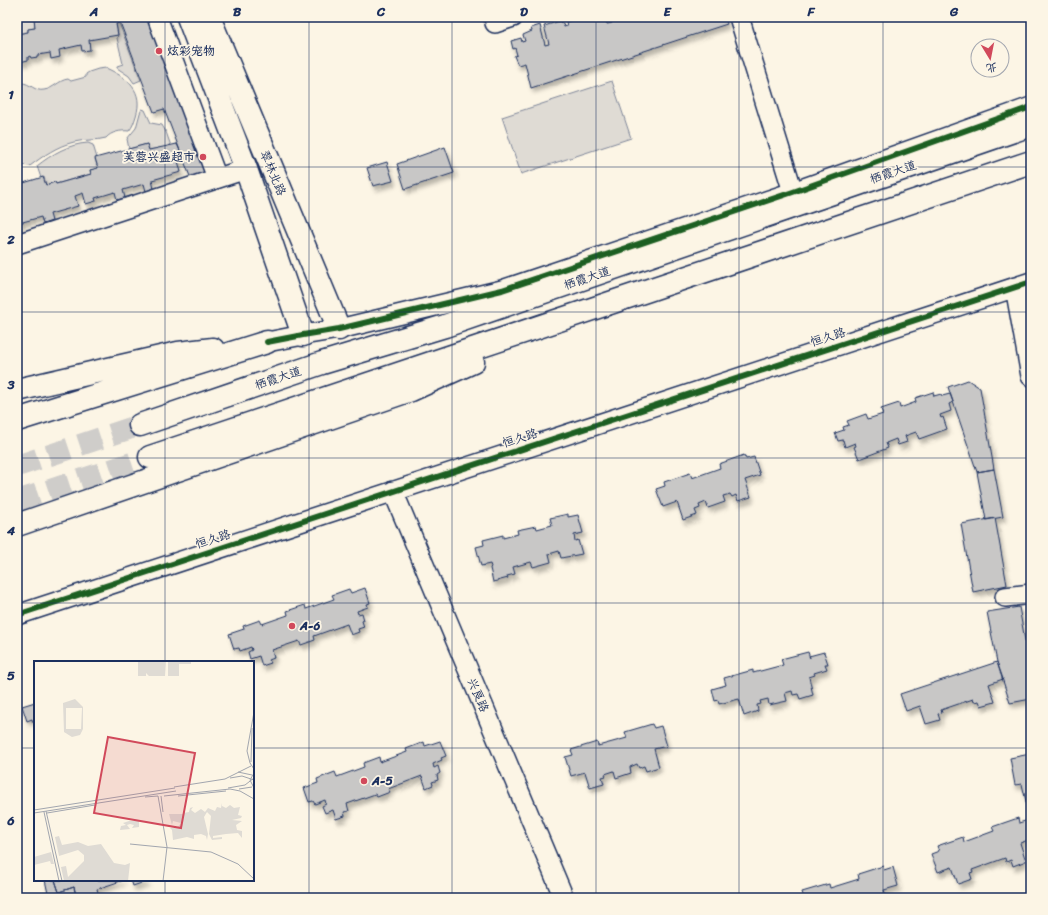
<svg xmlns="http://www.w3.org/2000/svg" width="1048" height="915" font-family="Sriracha,'LXGW WenKai TC',sans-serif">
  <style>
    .green { fill: #dfdbd4; stroke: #7d8599 }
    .building { fill: #c8c7c6; stroke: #1b2f5e; filter: url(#shadow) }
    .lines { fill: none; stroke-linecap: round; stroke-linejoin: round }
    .major-tunnel { stroke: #cfcdca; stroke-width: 22; stroke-dasharray: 22 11; stroke-linecap: butt }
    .minor-casing { stroke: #1b2f5e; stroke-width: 22 }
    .major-casing { stroke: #1b2f5e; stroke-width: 25 }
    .minor { stroke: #fcf5e5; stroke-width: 19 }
    .major { stroke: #fcf5e5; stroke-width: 22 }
    .cycleway-casing { stroke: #fcf5e5; stroke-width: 8 }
    .cycleway { stroke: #1b5e20; stroke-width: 6 }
    .grid { fill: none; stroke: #1b2f5e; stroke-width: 1; stroke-opacity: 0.55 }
    .poi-dot { fill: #d1495b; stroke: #fcf5e5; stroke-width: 1.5 }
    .labels { text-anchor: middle; stroke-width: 3.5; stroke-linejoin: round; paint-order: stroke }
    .poi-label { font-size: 12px; font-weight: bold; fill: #1b2f5e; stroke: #fcf5e5; text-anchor: start }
    .street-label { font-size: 12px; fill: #1b2f5e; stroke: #fcf5e5 }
    .inset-road { fill: none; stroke: #a2a6af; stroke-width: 1 }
    .view { fill: #d1495b; fill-opacity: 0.15; stroke: #d1495b; stroke-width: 2 }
    .inset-edge { fill: none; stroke: #1b2f5e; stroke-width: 2 }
    .neatline { fill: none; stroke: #1b2f5e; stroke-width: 1.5 }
    .grid-label { font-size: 13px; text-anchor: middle; font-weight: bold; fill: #1b2f5e }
  </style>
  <defs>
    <filter id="shadow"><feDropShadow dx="2.5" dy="4.5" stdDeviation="2" flood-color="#0004"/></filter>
  </defs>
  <rect width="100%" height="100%" fill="#fcf5e5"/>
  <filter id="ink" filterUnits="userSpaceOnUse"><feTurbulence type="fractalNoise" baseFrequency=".025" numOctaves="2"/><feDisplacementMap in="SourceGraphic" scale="8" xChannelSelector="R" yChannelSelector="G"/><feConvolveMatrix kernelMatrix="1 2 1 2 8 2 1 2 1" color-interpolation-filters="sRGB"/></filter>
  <g filter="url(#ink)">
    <path class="green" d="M17 17H34L35 28 28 29V32L17 34Z
      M119 23 141 80 134 83 129 76 117 68V66L123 64 117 38 118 35 116 24Z
      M106 68C128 78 144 91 136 116 134 122 133 126 129 131 121 130 111 132 106 138 96 141 85 139 74 142 57 146 43 156 30 166L21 165 17 166V78L22 83C30 83 35 92 44 90 53 89 59 80 68 79L71 81 86 77V74L89 72 98 69Z
      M612 81 631 138 521 174 502 117Z
      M142 109 145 110 151 123 162 125 166 132 171 146 149 150 147 144 129 149 127 139 136 128 140 113Z
      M88 143 93 145 97 158 95 159 98 168 90 170 91 174 56 184 55 182 46 185 44 177 41 178 37 166C52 154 69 144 88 143Z"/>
    <path class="building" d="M34 17H118L119 23 116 24 118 35 89 40 90 50 82 51 81 45 59 50 60 57 51 59 50 53 38 55V57L31 58 30 56 28 57V60L20 62 17 52V34L28 32V29L35 28Z
      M118 17H152L212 171 191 179 164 109 154 112Z
      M583 17 584 20 588 19 587 17H605L607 24 612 23 610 17H725L727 24 531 88 525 63 518 65 514 56 517 55 515 48 513 49 511 41 521 38 522 42 525 41 523 35 532 31 531 28 540 25 545 45 549 44 544 26 560 21 561 23H563L564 27 567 26 566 22Z
      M147 144 149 150 177 144 184 160 178 161 181 172 152 180 154 189 146 191 144 184 123 190 125 198 117 200 115 192 95 198 96 201 86 204 83 193 75 196 78 206 50 214 52 221 43 224 41 217 19 223 22 232 17 233V185L43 177 46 185 55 182 56 184 91 174 90 170 98 168 95 158Z
      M445 147 454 173 405 189 397 164Z
      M387 162 393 181 373 186 367 168Z
      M968 380 980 388 994 469 977 472 948 387Z
      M933 392 934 396 941 394 942 396 950 394 953 402 949 404 951 411 940 415 941 418 943 417 947 429 919 439 916 432 905 436 907 442 898 445 896 439 886 443 888 448 859 459 854 447 856 446 855 443 845 447 843 440 838 441 835 433 844 430 843 427 849 425 847 421 866 414 868 419 883 414 881 409 899 403 900 408 916 402 915 398Z
      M744 455 746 459 754 457 760 475 745 480 751 497 738 501 736 495 732 497 730 494 723 496 725 502 708 508 706 502 699 505 700 508 695 510 697 515 683 520 677 502 663 507 656 489 665 486 664 482 690 473 692 478 720 468 719 464Z
      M994 469 1003 517 986 520 977 472Z
      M568 514V517L578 515 583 533 574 535 575 541 578 540 582 554 561 558 559 551 549 554 551 562 533 567 531 562 513 567 515 574 507 576 508 578 493 582 490 568 491 567 490 564 481 566 476 547 484 545 483 540 503 535V538L518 534 517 530 536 526 537 529 552 525 550 518Z
      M995 518 1007 585 973 592 961 524Z
      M365 588 370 603 367 604 368 607 357 611 358 614 362 613 364 620 362 621 364 627 358 629 359 632 351 635 347 624 314 636 315 640 301 645 299 641 272 650 274 658 269 660 271 663 262 666 259 656 250 659 248 652 252 650 251 647 240 651 239 648 234 649 229 634 244 629 243 626 260 620 262 624 288 615 287 611 305 605 306 609 334 599 332 595 349 589 351 593Z
      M1019 607 1031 674V699L1010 703 997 662 987 612Z
      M808 652 810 658 809 656 824 652 828 664H825L827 669 814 673 815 675 809 677 813 695 800 699 798 694 793 695 792 691 785 693 787 701 769 705 768 699 760 701 761 704 757 705 758 711 744 716 739 699 719 704 718 700 715 701 712 689 726 685 724 678 753 670V673L783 665 781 659Z
      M997 662 1003 679 989 684 995 702 981 706 979 701 974 702 973 699 941 710 942 713 938 714 940 720 926 724 920 706 906 711 900 694Z
      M35 702V721L33 722 32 719 27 721 22 706Z
      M652 724 654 728 661 726 667 746 654 749 659 767 646 771 644 766 639 768 637 764 630 767 631 773 616 778 614 771 605 774 606 776 602 777 604 784 590 788 585 772 571 776 565 757 573 755 571 750 597 742 598 746 627 738 625 732Z
      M1031 740V824L1022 784 1015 785 1010 758 1030 754 1028 741Z
      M440 741 446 756 441 758 442 760 433 764 434 768 438 766 440 773 437 775 438 780 432 782 433 785 426 788 422 776 388 789 390 792 377 797 375 794 347 804 349 811 344 812 345 816 336 819 333 810 325 813 322 806 326 804 325 800 315 804 313 801 309 802 304 788 318 783 317 779 335 772 337 777 364 767 363 763 379 757 380 762 407 752 406 749 424 742 425 746Z
      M1018 818 1019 823 1028 820 1031 829V839L1020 843 1026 861 1013 866 1011 860 1006 862 1005 858 972 870 973 872 970 873 972 879 958 884 952 867 938 872 931 854 939 851 937 846 963 837 964 842 994 831 992 827Z
      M883 866 884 870 893 867 898 886 884 890 887 898H802H804L802 892 829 884 830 888 859 879 858 874Z
      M45 880H55L59 892 74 887 76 898H49Z
      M55 880H124L97 889 99 896 96 898H86L85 897 77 898 74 887 59 892Z
      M131 880H147V881L133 886Z"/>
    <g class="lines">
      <path class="major-tunnel" d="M17 466 140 425
        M17 501 150 457"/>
      <defs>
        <path id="minor" d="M157 17 217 178
          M494 17 495 23 513 17
          M739 17 793 192
          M17 244 246 169
          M1015 287 1031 376
          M267 342 303 335 339 329 502 290 793 192 1031 107
          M393 491 564 898
          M1005 597 1031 594
          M17 615 1031 282"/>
        <path id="major" d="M188 17 246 169 303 335
          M209 17 339 329
          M17 390 178 353 213 349
          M17 420 267 342
          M140 425 322 363 445 326 1031 125
          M150 457 1031 162
          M17 525 411 390 473 362"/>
      </defs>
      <use href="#minor" class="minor-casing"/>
      <use href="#major" class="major-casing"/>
      <use href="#minor" class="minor"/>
      <use href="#major" class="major"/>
      <defs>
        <path id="cycleway" d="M267 342 303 335 339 329 502 290 793 192 1031 107
          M17 615 1031 282"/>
      </defs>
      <use href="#cycleway" class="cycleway-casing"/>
      <use href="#cycleway" class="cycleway"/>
    </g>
  </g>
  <path class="grid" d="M165 17V662M309 17V898M452 17V898M596 17V898M739 17V898M883 17V898M17 167H1031M17 312H1031M17 458H1031M17 603H1031M17 748H35M253 748H1031M165 880V898"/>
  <g class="poi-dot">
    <circle cx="159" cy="51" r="4"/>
    <circle cx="203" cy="157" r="4"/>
    <circle cx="292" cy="626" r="4"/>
    <circle cx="364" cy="781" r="4"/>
  </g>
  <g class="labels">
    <g class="poi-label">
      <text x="167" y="55">炫彩宠物</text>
      <text x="195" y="161" text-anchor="end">芙蓉兴盛超市</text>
      <text x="300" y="630">A-6</text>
      <text x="372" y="785">A-5</text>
    </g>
    <g class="street-label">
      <text transform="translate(893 172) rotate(-19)" y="4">栖霞大道</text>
      <text transform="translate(273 173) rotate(67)" y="4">翠林北路</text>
      <text transform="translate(587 278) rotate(-19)" y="4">栖霞大道</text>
      <text transform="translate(828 337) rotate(-18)" y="4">恒久路</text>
      <text transform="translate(278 378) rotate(-19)" y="4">栖霞大道</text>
      <text transform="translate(520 438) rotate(-18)" y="4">恒久路</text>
      <text transform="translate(213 539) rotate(-18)" y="4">恒久路</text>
      <text transform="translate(478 695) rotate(67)" y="4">兴良路</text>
    </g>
  </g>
  <g transform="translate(34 661)">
    <rect width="220" height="220" fill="#fcf5e5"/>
    <path d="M104 0H132L131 15H115L112 12V15H104ZM134 0H157V3H145V15H134ZM41 38 49 46V68L46 74 38 76 30 71 29 42ZM32 47H48L47 68H32ZM188 142V145L192 147 196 144 200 147 206 146 204 154 208 155 207 157 198 159 208 160 202 164 203 169 208 170V177L204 172 192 173 179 175V177L188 176V178L178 179 175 173 177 155 173 151 170 156 174 173 173 179 172 175 167 173 160 174V178L153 176 139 179 138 169 136 167 144 166 147 162 139 160 138 164 135 153H150L149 152 155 151 156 147 159 146 157 149 161 152 167 148 171 151 174 147 181 150 183 146 187 147ZM95 160H105V166L98 167 100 164 96 163 93 164 96 168 86 169 87 165 92 164 89 162ZM25 175 28 184 44 181 54 185 67 183 80 202 91 204 96 202 94 220H30L27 206 32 205 34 216 50 200V194L44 189 25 195 21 176ZM17 191 20 203H17L16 200 0 204V196Z" fill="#dfdbd4" fill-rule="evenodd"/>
    <path class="inset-road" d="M220 51 213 90 216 102 220 108M217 101 218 67M204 111 218 114M196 117 208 115 220 119M140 126 191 118 217 105M194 127 211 124 220 117M220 127 216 119 220 112M205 128 218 126M124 135 133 186 129 220M127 135 129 151M130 135 196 128 206 130 220 138M144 135 192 130M111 136 124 135M0 149 141 127M12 150 28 220M10 151 25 220M0 152 142 130M13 152 61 144M96 183 177 191 204 203 220 218"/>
    <path class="view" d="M74 76 161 92 147 167 60 152Z"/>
    <rect width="220" height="220" class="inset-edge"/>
  </g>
  <rect width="1048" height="915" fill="none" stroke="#fcf5e5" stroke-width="44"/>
  <g transform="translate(990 58) rotate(170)"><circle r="19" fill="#fcf5e5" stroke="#a2a6af"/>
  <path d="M0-3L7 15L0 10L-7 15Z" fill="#d1495b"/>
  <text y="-6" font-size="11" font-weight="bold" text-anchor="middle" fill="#1b2f5e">北</text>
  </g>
  <rect x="22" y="22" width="1004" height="871" class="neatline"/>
  <g class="grid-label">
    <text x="94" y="16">A</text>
    <text x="237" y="16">B</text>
    <text x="381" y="16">C</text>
    <text x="524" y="16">D</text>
    <text x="667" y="16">E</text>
    <text x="811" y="16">F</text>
    <text x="954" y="16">G</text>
    <text x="11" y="99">1</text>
    <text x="11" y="244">2</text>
    <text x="11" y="389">3</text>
    <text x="11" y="535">4</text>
    <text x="11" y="680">5</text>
    <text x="11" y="825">6</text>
  </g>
</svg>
